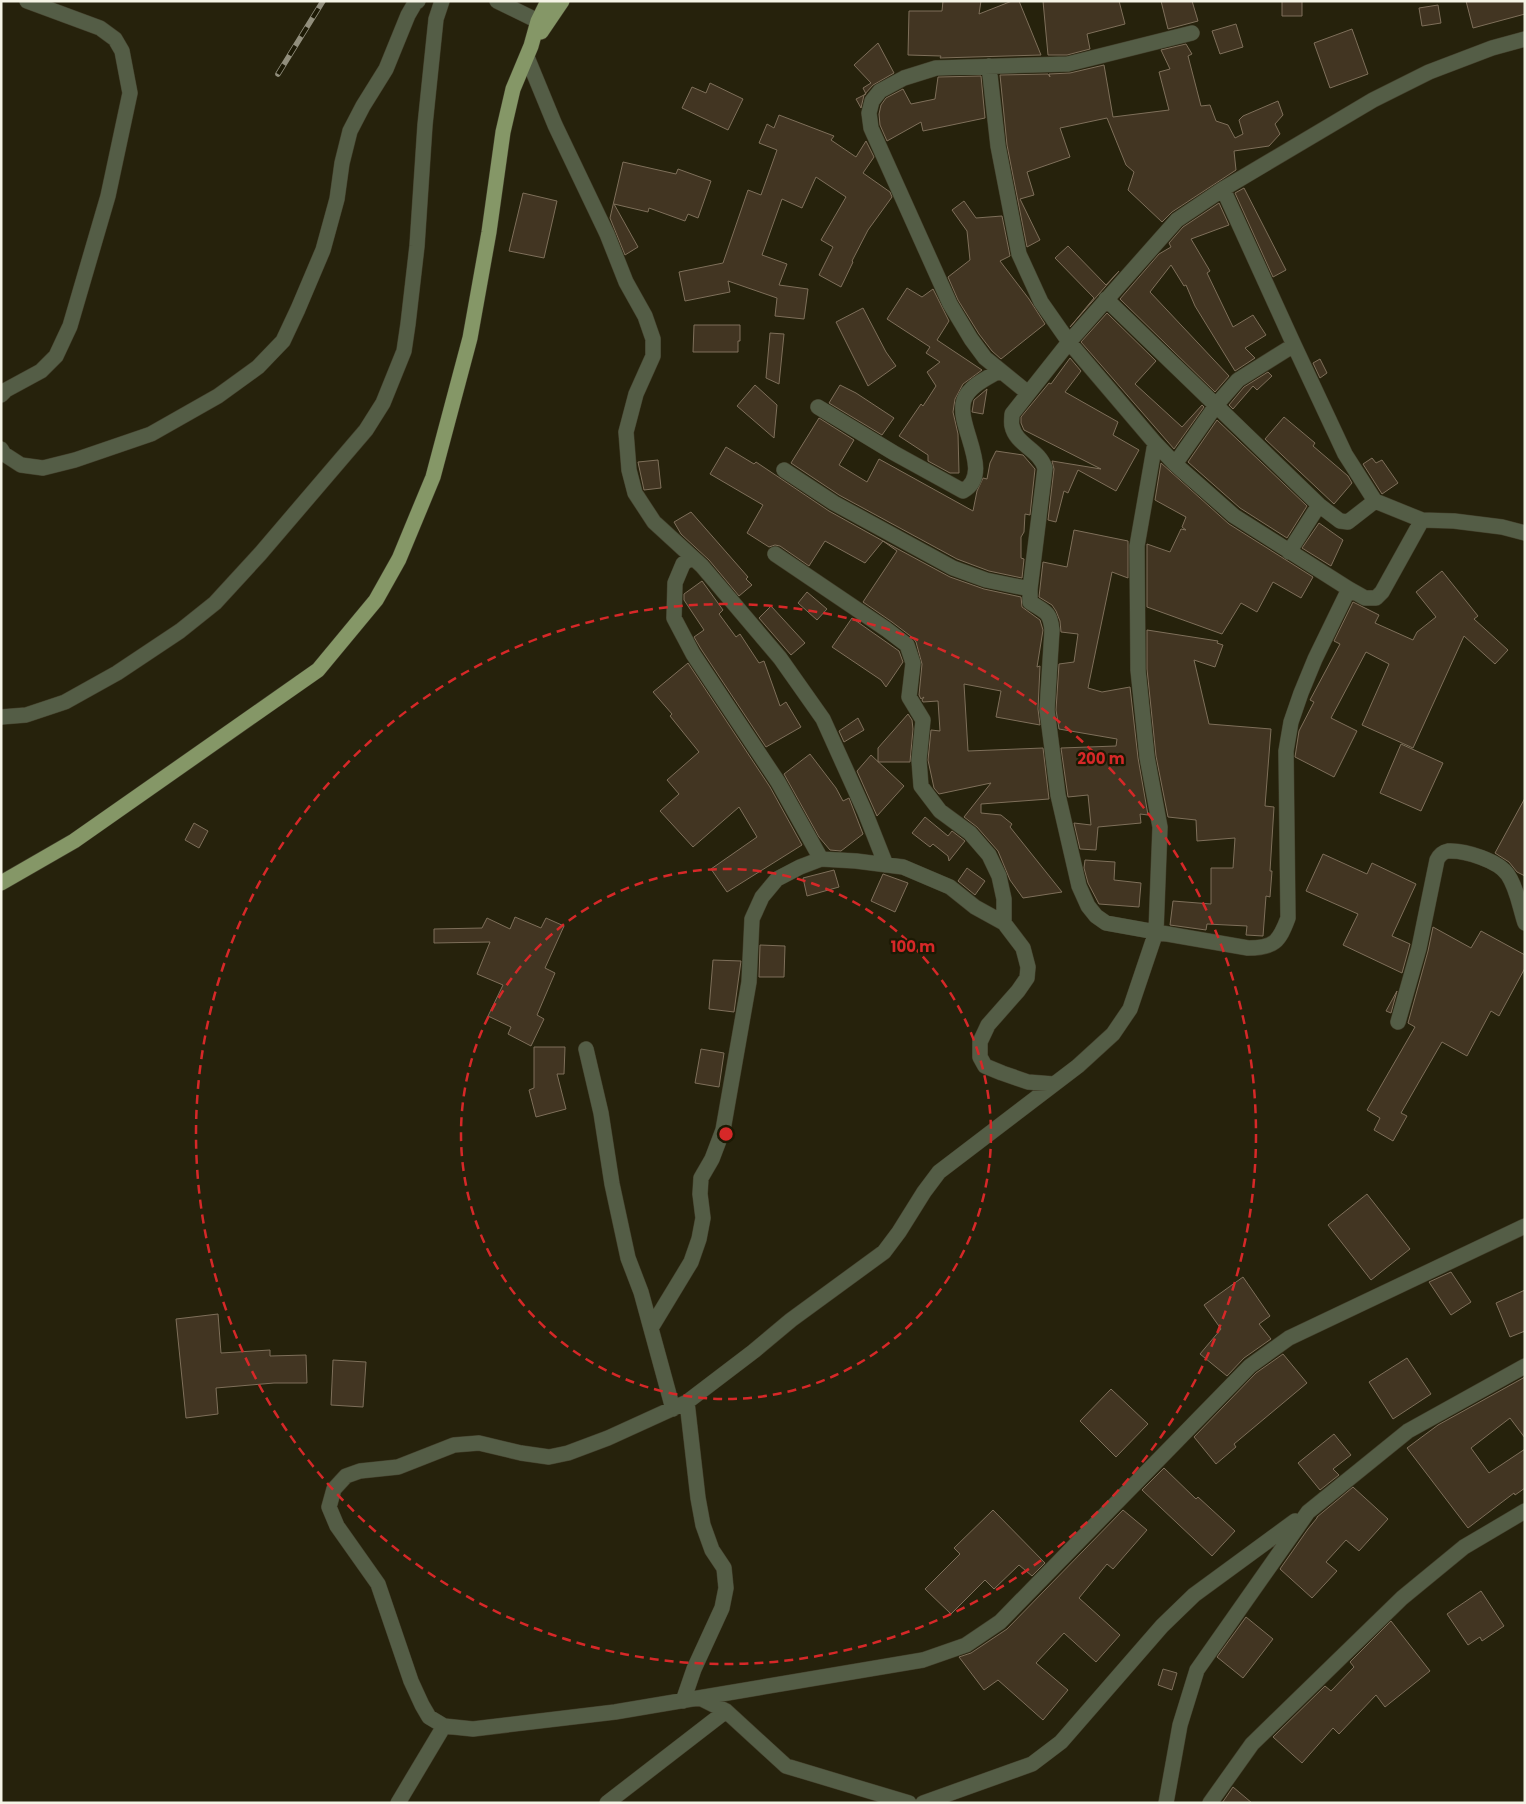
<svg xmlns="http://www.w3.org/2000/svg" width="1526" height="1804" font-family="Poppins,sans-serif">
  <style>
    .building { fill: #423522; stroke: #7e6f5a }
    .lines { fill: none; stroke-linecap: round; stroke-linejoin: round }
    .minor-casing { stroke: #433f2b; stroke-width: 16 }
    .major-casing { stroke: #433f2b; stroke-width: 16 }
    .minor { stroke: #545d46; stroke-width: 15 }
    .major { stroke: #859767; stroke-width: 15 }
    .rail-casing { stroke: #918e7c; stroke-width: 5.5 }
    .rail { stroke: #1c1904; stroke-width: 4; stroke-dasharray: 11; stroke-linecap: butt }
    .ring { fill: none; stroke: #d62828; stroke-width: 2.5; stroke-dasharray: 9 6 }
    .centre { fill: #d62828; stroke: #1c1904; stroke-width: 2.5 }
    .ring-label { font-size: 15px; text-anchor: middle; font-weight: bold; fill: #d62828; stroke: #1c1904; stroke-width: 4.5; stroke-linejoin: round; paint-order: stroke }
  </style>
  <rect width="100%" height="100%" fill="#26220c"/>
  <path class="building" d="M943 1H981L979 14 1012 1H1019L1041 55 940 58 941 56 908 55 909 11H942Z
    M1043 1H1119L1125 24 1087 34 1090 49 1067 55H1048Z
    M1161 1H1192L1198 21 1168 29Z
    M1282 1H1302V16H1282Z
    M1466 1H1525V14L1473 28Z
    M1438 5 1441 23 1422 26 1419 8Z
    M1236 24 1243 47 1220 54 1212 31Z
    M1352 29 1368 74 1330 88 1314 43Z
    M878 43 894 73 873 85 864 95 861 108 856 99 866 94 863 88 871 83 854 65Z
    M1186 44 1192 54 1188 56 1201 106 1210 105 1216 121 1228 125 1235 138 1243 134 1239 120 1243 116 1278 101 1283 115 1275 124 1280 134 1269 146 1234 151 1236 170 1172 212 1162 222 1128 190 1134 172 1126 165 1107 118 1060 128 1070 157 1027 172 1034 195 1020 199 1040 240 1027 247 1007 145 1000 75 1048 74 1050 77 1049 74 1070 73 1104 65 1113 117 1169 110 1159 72 1170 69 1161 50Z
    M981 76 985 118 923 131 921 122 887 141 880 125 879 114 881 105 886 98 903 89 911 104 935 99 938 77Z
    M710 83 743 99 728 130 682 108 692 87 706 93Z
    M779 115 834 136 831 140 856 157 866 141 874 157 863 173 890 192 892 197 868 230 852 261 853 262 841 287 819 275 833 247 821 240 846 197 816 177 802 208 782 199 762 255 787 264 779 285 808 289 804 319 775 316 777 298 728 281 730 292 685 301 679 272 723 263 748 190 761 195 777 150 759 143 767 124 774 128Z
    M623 162 676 174 678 169 711 181 698 218 688 214 685 221 649 208 648 212 614 204 638 247 625 255 610 218Z
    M1244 188 1286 270 1273 277 1235 193Z
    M523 193 557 201 544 258 509 251Z
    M964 201 976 218 1002 216 1010 256 1000 261 1029 299 1045 324 1001 359 992 351 979 334 958 300 948 277 970 260 967 231 952 210Z
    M1219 203 1229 225 1191 239 1210 271 1207 273 1233 327 1253 315 1266 335 1245 348 1255 358 1235 371 1195 306 1186 285 1184 286 1171 265 1150 292 1229 376 1215 392 1120 299 1159 254 1171 247 1169 243 1183 227Z
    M1068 246 1106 285 1119 271 1070 327 1094 298 1055 258Z
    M907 288 922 297 933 289 949 321 937 340 982 370 963 384 955 399 953 412 958 434 959 473H950L928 461V455L899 436 921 404 923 406 936 386 927 372 940 362 926 353 930 347 887 319Z
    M863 308 886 352 896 366 868 386 836 322Z
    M1107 313 1156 361 1135 384 1182 427 1202 405 1204 407 1174 449 1081 342Z
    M694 325H740V341H738V352H693Z
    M770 333 784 334 779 384 766 378Z
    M1070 358 1081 371 1065 392 1118 422 1113 435 1139 450 1116 491 1078 470 1068 493 1064 491 1056 522 1048 520 1054 469 1052 461 1101 469 1024 430 1021 423V417L1049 383 1051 384Z
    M1320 359 1327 373 1320 378 1313 363Z
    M1268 372 1272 376 1257 390 1253 386 1233 409 1229 405 1244 387Z
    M755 385 777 405 774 438 737 406Z
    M840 385 856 393 894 418 882 435 829 403Z
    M987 389 983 414 972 412 974 400Z
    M1284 417 1315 443 1313 446 1348 476 1352 483 1334 504 1265 439Z
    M819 418 854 440 839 465 867 482 879 459 973 511 977 491 983 478 987 479 990 463 996 451 1023 455 1035 469 1030 515 1025 514 1024 532 1021 537V558L1024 559 1022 578 989 571 957 559 839 495 791 463Z
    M1217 420 1307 506 1287 538 1240 508 1188 462Z
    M726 447 754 464 756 462 829 511 883 541 865 563 825 541 809 566 780 546 775 545 769 547 747 533 763 505 710 474Z
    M1372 458 1376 463 1382 460 1398 483 1382 494 1363 464Z
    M658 460 661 488 644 490 638 462Z
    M1161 463 1229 524 1313 577 1301 598 1273 582 1257 612 1241 603 1222 634 1147 607V544L1170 552 1181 529 1186 530 1182 527 1186 517 1155 500Z
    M691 512 748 577 746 579 752 585 739 596 709 560 681 534 674 522Z
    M1319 523 1343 540 1331 566 1302 548Z
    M1074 530 1128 541V578L1112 572 1088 688 1102 692 1130 687 1138 758 1148 815 1140 814 1141 823 1098 827 1096 850 1080 849 1074 823 1091 825 1088 795 1068 797 1061 748 1116 746 1117 739 1059 729 1056 710 1059 664 1074 662 1078 634 1061 632 1060 621 1056 611 1052 605 1039 597 1043 562 1067 567Z
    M883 541 950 577 984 589 1021 597 1022 607 1040 620 1043 630 1037 667 1040 666 1038 709 1040 725 996 717 1001 691 964 684 968 751 1043 748 1049 799 981 804V813L1001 815 1012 824 1010 827 1062 892 1023 898 1010 880 998 851 977 827 964 817 991 783 939 794 934 788 928 760 931 730 940 731 938 701 923 702 922 700 924 697 921 699 919 695 922 664 916 642 913 638 892 622 863 602 897 551Z
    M1442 571 1478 616 1474 619 1508 650 1495 664 1464 636 1413 748 1362 725 1389 664 1366 652 1331 718 1357 731 1334 777 1295 757 1299 731 1314 702 1310 700 1340 644 1334 641 1353 602 1379 615 1375 623 1413 640 1417 632 1436 617 1416 592Z
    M702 581 723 610 719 614 736 637 740 634 759 663 764 661 780 706 786 702 801 727 766 747 701 649 694 637 704 630 684 600V594Z
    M807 592 827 609 817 620 798 603Z
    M771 606 805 643 791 655 759 618Z
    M852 618 899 651 903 662 886 687 881 680 832 647Z
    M1147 630 1218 641 1217 643 1223 645 1215 667 1194 660 1209 724 1271 729 1265 806 1274 807 1270 871H1272L1270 897 1266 896 1263 936 1246 935 1247 926 1207 924 1206 930 1170 925 1173 901 1211 904V868H1233L1235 838 1197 841 1196 820 1168 817 1156 756 1147 669Z
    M688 663 770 787 802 845 727 892 711 869 757 837 739 807 693 847 660 811 679 794 667 780 699 752 670 716 672 714 653 692Z
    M908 714 912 720 913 729 910 762H878V748Z
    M858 718 864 730 844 742 839 731Z
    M1401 744 1443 763 1421 811 1380 793Z
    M810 754 836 788 843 801 849 798 863 834 841 851 830 850 819 837 784 774Z
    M871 755 904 786 877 816 857 771Z
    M1525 798V876L1517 872 1509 862 1495 853Z
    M925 817 948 836 952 831 965 841 949 861 948 856 933 844 930 847 912 833Z
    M194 823 208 831 199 848 185 840Z
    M1323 854 1367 874 1372 863 1416 884 1392 936 1410 944 1402 973 1343 945 1358 914 1306 891Z
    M1085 860 1115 862 1114 880 1141 883 1139 907 1099 904 1088 883 1084 868Z
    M967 868 985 881 975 895 958 881Z
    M834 870 839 887 807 896 803 878Z
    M883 874 908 883 895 912 871 901Z
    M515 917 541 928 546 918 564 926 545 968 555 973 537 1015 544 1019 531 1046 508 1034 511 1027 488 1016 503 985 477 974 490 942 434 943V929L482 928 487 918 510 929Z
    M1433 927 1471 948 1481 931 1525 955V968L1499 1016 1491 1011 1467 1056 1442 1042 1401 1113 1407 1116 1393 1141 1374 1130 1380 1118 1367 1110 1415 1027 1408 1023 1428 951Z
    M760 945 785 946 784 977H759Z
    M713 960 741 961 734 1012 709 1009Z
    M1397 991 1391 1013 1386 1011Z
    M534 1047H565L564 1074H557L566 1109 536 1117 529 1090 534 1088Z
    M701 1049 724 1053 719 1087 695 1083Z
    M1367 1194 1410 1249 1371 1280 1328 1225Z
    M1451 1272 1471 1302 1451 1315 1429 1282Z
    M1243 1277 1270 1316 1259 1324 1271 1339 1244 1358 1227 1376 1200 1354 1221 1329 1204 1305Z
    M1525 1290V1331L1510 1337 1496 1303Z
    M218 1314 221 1353 270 1350V1356L306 1355 307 1383H274L216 1388 218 1414 186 1418 176 1319Z
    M1283 1354 1307 1383 1234 1444 1236 1447 1216 1464 1194 1437 1256 1373Z
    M1407 1358 1431 1394 1393 1419 1369 1382Z
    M333 1360 366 1362 363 1407 331 1405Z
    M1525 1377V1438L1510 1418 1471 1448 1489 1473 1525 1449V1488L1515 1495 1514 1493 1468 1528 1407 1448 1438 1425Z
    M1111 1389 1148 1424 1116 1457 1080 1421Z
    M1334 1434 1351 1455 1333 1469 1339 1475 1320 1490 1298 1463Z
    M1164 1468 1196 1499 1198 1497 1235 1531 1212 1556 1142 1490Z
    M1353 1487 1388 1519 1359 1551 1346 1540 1326 1562 1337 1571 1312 1598 1280 1569 1308 1529 1317 1518V1517Z
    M993 1510 1045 1563 1032 1576 1019 1565 994 1589 985 1580 951 1614 925 1589 960 1554 954 1548Z
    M1123 1510 1147 1530 1113 1569 1107 1564 1079 1598 1120 1635 1096 1662 1064 1633 1036 1663 1068 1690 1043 1720 998 1680 984 1690 959 1657 971 1653 1007 1629Z
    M1481 1591 1504 1626 1482 1641 1480 1637 1468 1645 1447 1614Z
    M1246 1617 1273 1639 1243 1678 1217 1657Z
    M1391 1621 1430 1671 1385 1707 1376 1695 1339 1734 1333 1728 1302 1763 1273 1737 1325 1686 1331 1691 1354 1667 1350 1662Z
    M1163 1669 1177 1673 1172 1690 1158 1685Z
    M1233 1787 1252 1803H1222Z"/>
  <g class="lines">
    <defs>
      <path id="minor" d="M497 1 538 21
        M1525 39 1492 48 1429 72 1373 100 1223 189 1177 220 1069 342 1012 414C1012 417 1011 423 1012 426 1016 445 1039 449 1045 468L1030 589V602C1045 612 1050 611 1052 630L1047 710 1058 795 1079 886 1088 906 1096 916 1106 923 1156 932 1130 1009 1113 1034 1078 1066 939 1172 924 1192 899 1232 884 1252 791 1320 754 1351 687 1402 608 1438 568 1453 549 1457 521 1453 479 1443 454 1445 398 1467 360 1471 346 1476 334 1489 329 1507 337 1526 378 1584 411 1681 422 1705 429 1717 444 1726 473 1729 615 1712 923 1660 966 1645 1000 1622 1250 1366 1289 1338 1525 1226
        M527 57 555 125 607 234 626 282 645 316 653 339V356L636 394 626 432 629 470 635 493 654 522 702 566 780 658 823 719 865 812 886 865
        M989 66 998 146 1019 254 1041 302 1069 342 1155 443 1175 464 1234 516 1349 589 1365 598H1376L1382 592 1422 520 1375 501 1345 454 1294 345 1223 189
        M1106 299 1319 505 1340 521 1348 522 1375 501
        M1028 393 985 358 971 339 950 304 871 128 869 113 872 101 880 91 904 78 936 68 1068 64 1192 33
        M1 395 6 390 41 371 56 356 70 326 108 196 130 93 122 51 115 39 100 28 27 1
        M818 407 894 453 963 491C995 473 955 425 964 400 969 386 987 378 999 371
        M1155 443 1137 546 1138 670 1147 757 1160 827 1156 932 1248 948C1274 948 1279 942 1288 918L1286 751 1291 722 1301 693 1315 659 1349 589
        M1 449 4 454 21 465 43 468 75 460 151 434 218 396 258 367 283 341 298 309 323 250 337 199 342 163 350 131 363 106 386 69 408 15 415 3 418 1
        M1175 464 1217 404 1238 380 1294 345
        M784 470 834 503 953 568 986 580 1030 589
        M1422 520 1454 521 1502 527 1525 533
        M1289 552 1319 505
        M775 554 886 629 907 645 913 663 909 697 923 720 919 760 921 786 940 811 970 833 989 855 999 876 1004 899V923
        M691 557 683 564 675 583 674 618 693 654 778 782 821 859
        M1 717 26 715 65 702 117 673 180 631 215 603 260 554 366 430 383 403 404 351 408 324 417 246 425 125 436 19 442 1
        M1398 1022 1419 948 1437 860C1439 856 1443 852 1448 851 1465 850 1499 861 1508 875 1517 888 1520 908 1525 923
        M586 1049 601 1113 612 1184 628 1258 641 1292 673 1409
        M651 1328 691 1262 699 1239 703 1218 700 1194 701 1178 712 1159 723 1130 749 982 752 919 762 897 777 879 800 867 821 859 856 861 903 867 950 887 975 907 1004 923 1023 948 1028 967 1027 978 1018 991 988 1025 980 1042V1057L985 1066 1002 1073 1028 1082 1054 1084
        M700 1698 726 1711 786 1766 909 1803
        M683 1701 694 1669 722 1608 726 1588 724 1568 712 1550 703 1525 698 1498 687 1402
        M398 1803 444 1726
        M607 1803 726 1711
        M923 1803 1032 1764 1061 1742 1162 1626 1194 1595 1295 1521
        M1166 1803 1180 1725 1197 1670 1308 1512 1408 1431 1525 1366
        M1210 1803 1252 1744 1402 1598 1464 1547 1525 1511"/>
      <path id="major" d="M541 32 562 1
        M1 883 74 841 318 670 376 600 399 559 433 477 470 338 489 232 503 132 513 89 531 46 538 21 548 1"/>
    </defs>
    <use href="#minor" class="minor-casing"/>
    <use href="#major" class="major-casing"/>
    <use href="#minor" class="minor"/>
    <use href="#major" class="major"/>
    <defs>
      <path id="rail" d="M278 74 323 1"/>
    </defs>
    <use href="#rail" class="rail-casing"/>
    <use href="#rail" class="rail"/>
  </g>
  <g class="ring">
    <circle cx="726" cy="1134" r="265"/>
    <circle cx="726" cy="1134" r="530"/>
  </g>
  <circle cx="726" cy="1134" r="8" class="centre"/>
  <g class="ring-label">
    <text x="1101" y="764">200 m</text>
    <text x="913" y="952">100 m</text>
  </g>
  <rect width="1526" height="1804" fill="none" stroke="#f5f4e6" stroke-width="5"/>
</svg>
